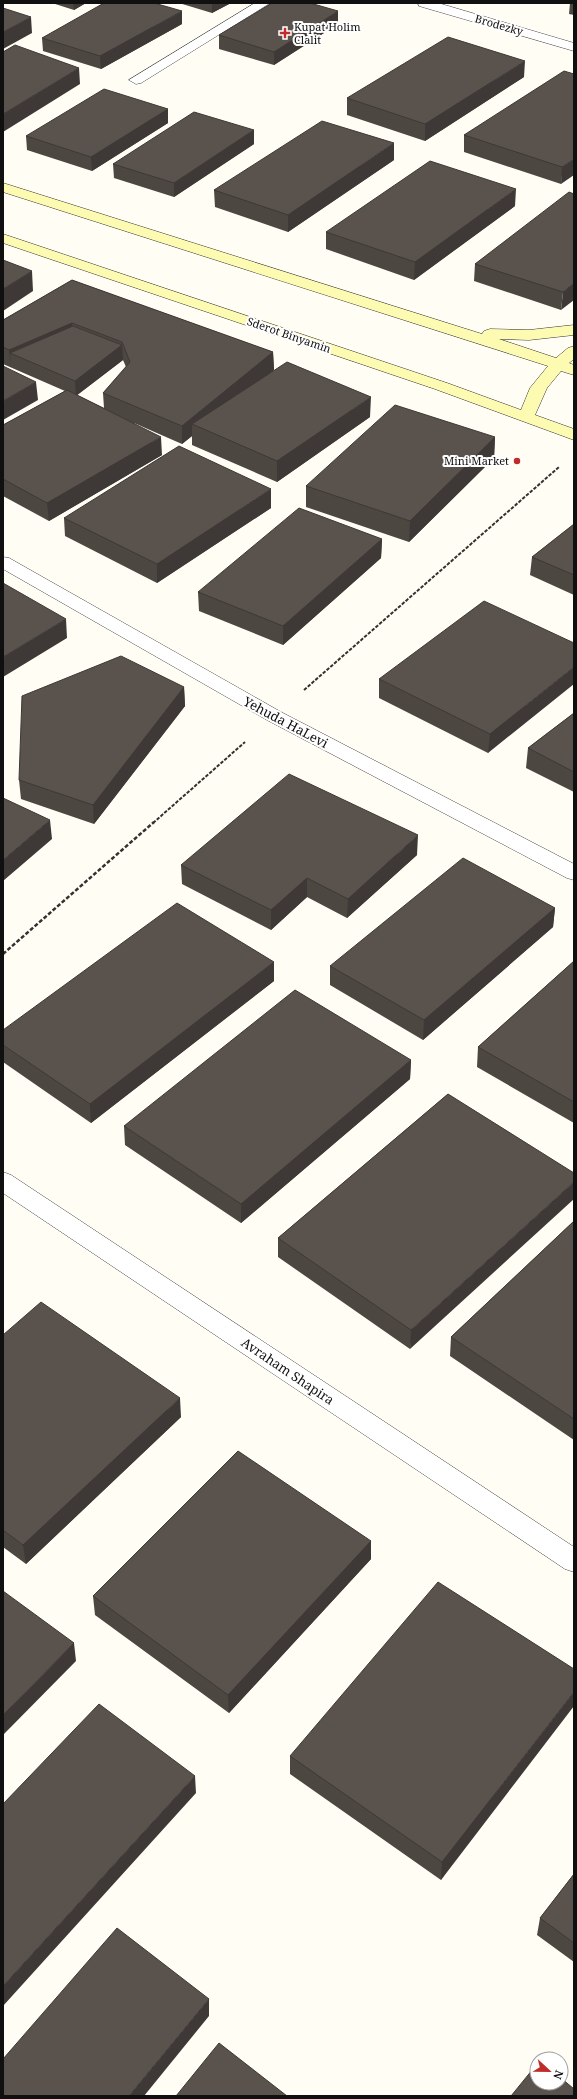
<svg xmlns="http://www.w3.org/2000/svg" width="577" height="2099" font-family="'Noto Serif',serif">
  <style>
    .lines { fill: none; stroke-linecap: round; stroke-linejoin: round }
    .street-casing { stroke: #434343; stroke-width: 1 }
    .secondary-casing { stroke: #323232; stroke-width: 1 }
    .path-far1 { stroke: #323232; stroke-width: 2; stroke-dasharray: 3.5 1.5; stroke-linecap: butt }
    .path { stroke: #323232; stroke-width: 2.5; stroke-dasharray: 4 2; stroke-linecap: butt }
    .street { fill: #fff; fill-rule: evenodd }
    .secondary { fill: #fdfab1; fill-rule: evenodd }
    .wall { fill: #4d4742; fill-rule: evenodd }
    .shaded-wall { fill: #3e3936 }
    .building { fill: #59524d; stroke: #3e3936 }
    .poi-dot { fill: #bf2d2a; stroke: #fff; stroke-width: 1.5 }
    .labels { text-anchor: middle; stroke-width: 4; stroke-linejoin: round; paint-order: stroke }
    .far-street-label { font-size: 11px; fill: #101010; stroke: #fff }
    .far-poi-label { font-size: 11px; fill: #101010; stroke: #fff; text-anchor: start }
    .street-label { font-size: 13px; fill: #101010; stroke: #fff }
  </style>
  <rect width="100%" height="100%" fill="#fffdf4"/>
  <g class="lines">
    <defs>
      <path id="street" d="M255 3H270L141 83 136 84 129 80Z
        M418 3H438L574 43V51L419 6Z
        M3 557 9 558 281 712 574 864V880L567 878 267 720 3 569Z
        M3 1172 11 1175 574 1547V1572L565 1569 3 1193Z"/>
      <path id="secondary" d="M3 183 482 334 484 331 490 329 529 330 574 325V335L529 340 499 339 556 358 568 348 574 346V359L569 363 574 365V375L561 371 547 388 535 415 574 429V440L435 389 3 243V234L447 383 521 410 530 388 548 366 3 192Z"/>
    </defs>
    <use href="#street" class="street-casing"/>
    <use href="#secondary" class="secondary-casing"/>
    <path class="path-far1" d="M304 690 559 467
      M153 823 245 742"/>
    <path class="path" d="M3 954 154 822"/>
    <use href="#street" class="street"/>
    <use href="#secondary" class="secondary"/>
  </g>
  <path class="wall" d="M52 3H86L74 10Z
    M179 3H231L212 13Z
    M570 3H574V15L569 14Z
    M182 24 101 69 43 51 42 38Z
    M338 24 274 65 219 49V35Z
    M574 74 561 184 464 152V135Z
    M524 77 425 141 347 115V98Z
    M168 109V123L92 171 27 150 26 136Z
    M254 130V144L174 197 114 178 113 164Z
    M394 160 288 232 215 207 214 190Z
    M574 194 561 310 474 281 475 264Z
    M515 206 414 280 326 249V232Z
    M72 280 273 352 274 370 264 377 370 417 277 482 192 445V436L182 444 134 423 162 455 49 521 3 496V425L65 391 3 364V320ZM123 360 126 367 103 393 104 408 77 395Z
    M495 437 494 458 409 542 306 507V486Z
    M271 508 157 583 65 536 64 518Z
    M574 524V595L530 575 532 557Z
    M382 539 381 558 283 645 199 611 198 592Z
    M574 643 488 753 379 698V679Z
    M184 687 185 706 94 824 21 799 19 780Z
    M574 713V792L526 768 528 748Z
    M417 855 347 918 307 897 271 930 182 884 181 865Z
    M555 908 553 927 423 1040 330 985V966Z
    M574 961V1123L477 1067 478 1047Z
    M274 962V981L91 1123 3 1062V1030Z
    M411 1060 410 1079 241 1223 125 1145 124 1126Z
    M448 1094 410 1349 278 1257V1238Z
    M574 1221V1440L450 1356 451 1337Z
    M3 1335 181 1417 26 1564 3 1547Z
    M371 1541V1559L229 1713 95 1615 93 1596Z
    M574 1669 441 1880 290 1774V1756Z
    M574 1874V1962L537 1935 540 1918Z"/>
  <path class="shaded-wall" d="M73 3H86L74 10Z
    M212 3H231L212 13Z
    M182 11V24L101 69 100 56Z
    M338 11V24L274 65V52Z
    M31 17 32 33 3 49V32Z
    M525 61 524 77 425 141V124Z
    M79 68 80 84 3 132V114Z
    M168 109V123L92 171 91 157Z
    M254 130V144L174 197V183Z
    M394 143V160L288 232V215Z
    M574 159V175L561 184 562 167Z
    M516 189 515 206 414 280 415 262Z
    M32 271 33 291 3 311V289Z
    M574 283V300L561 310 563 292Z
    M72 323 74 341 10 353 11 368 9 350Z
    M122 345 123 360 76 396 75 381Z
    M273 352 274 370 201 428 192 424V436L182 444V426Z
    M36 382 38 400 3 420V401Z
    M371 397 370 417 277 482V461Z
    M161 437 162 455 49 521 47 503Z
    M495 437 494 458 409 542 410 521Z
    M271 489V508L157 583V564Z
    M382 539 381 558 283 645V626Z
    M66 619 67 638 3 677V657Z
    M574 667V684L488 753 490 734Z
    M184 687 185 706 94 824 93 805Z
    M50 820 52 839 3 881V860Z
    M418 835 417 855 347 918 348 899Z
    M307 878V897L271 930V910Z
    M555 908 553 927 423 1040 424 1020Z
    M274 962V981L91 1123 90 1104Z
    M411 1060 410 1079 241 1223V1204Z
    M574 1182V1199L410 1349 411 1330Z
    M180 1398 181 1417 26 1564 23 1545Z
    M371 1541V1559L229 1713 228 1695Z
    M74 1643 76 1661 3 1735V1715Z
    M574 1692V1706L441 1880 442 1862Z
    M195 1776 196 1793 3 2006V1986Z
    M209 1999V2016L144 2096H129Z"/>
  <path class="building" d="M104 3H154L182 11 100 56 42 38Z
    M272 3H310L338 11 274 52 219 35Z
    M3 8 31 17 3 32Z
    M448 37 525 61 425 124 347 98Z
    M15 45 79 68 3 114V52Z
    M564 71 574 74V159L562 167 464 135Z
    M104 89 168 109 91 157 26 136Z
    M194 112 254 130 174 183 113 164Z
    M322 121 394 143 288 215 214 190Z
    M430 161 516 189 415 262 326 232Z
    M569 192 574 194V283L563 292 475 264Z
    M3 260 32 271 3 289Z
    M72 280 273 352 182 426 103 393 130 362 122 342 72 323 9 350 3 347V320Z
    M73 326 122 345 75 381 10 353Z
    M287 362 371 397 277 461 192 424Z
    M3 366 36 382 3 401Z
    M67 390 161 437 47 503 3 479V425Z
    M395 405 495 437 410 521 306 486Z
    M179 446 271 489 157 564 64 518Z
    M299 508 382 539 283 626 198 592Z
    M574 524V575L532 557Z
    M3 583 66 619 3 657Z
    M484 601 574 643V667L490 734 379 679Z
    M121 656 184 687 93 805 19 780 22 696Z
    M574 713V772L528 748Z
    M289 774 418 835 348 899 307 878 271 910 181 865Z
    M3 798 50 820 3 860Z
    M463 858 555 908 424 1020 330 966Z
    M177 903 274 962 90 1104 3 1045V1030Z
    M574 961V1102L478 1047Z
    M295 990 411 1060 241 1204 124 1126Z
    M448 1094 574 1173V1182L411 1330 278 1238Z
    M574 1221V1419L451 1337Z
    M41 1302 180 1398 23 1545 3 1530V1335Z
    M238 1451 371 1541 228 1695 93 1596Z
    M438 1582 574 1669V1692L442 1862 290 1756Z
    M3 1591 74 1643 3 1715Z
    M99 1704 195 1776 3 1986V1804Z
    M574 1874V1943L540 1918Z
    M117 1928 209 1999 129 2096H3V2059Z
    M219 2043 287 2096H176Z
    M537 2064V2083H561V2078L574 2089V2096H511Z"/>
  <g class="poi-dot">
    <path d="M283 27h4v4h4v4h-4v4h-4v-4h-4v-4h4z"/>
    <circle cx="517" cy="461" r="4"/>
  </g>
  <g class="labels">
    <g class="far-street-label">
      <text transform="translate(499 25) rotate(16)" y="4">Brodezky</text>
      <text transform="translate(289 335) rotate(19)" y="4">Sderot Binyamin</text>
    </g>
    <g class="far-poi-label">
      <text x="294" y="31">Kupat Holim<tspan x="294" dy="13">Clalit</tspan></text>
      <text x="509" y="465" text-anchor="end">Mini Market</text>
    </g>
    <g class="street-label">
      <text transform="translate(286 722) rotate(28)" y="5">Yehuda HaLevi</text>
      <text transform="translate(288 1371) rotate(34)" y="5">Avraham Shapira</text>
    </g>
  </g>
  <rect width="577" height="2099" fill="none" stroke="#101010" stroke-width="8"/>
  <g transform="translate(549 2071) rotate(112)"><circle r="19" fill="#ffffff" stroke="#9f9f9f"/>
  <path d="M0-3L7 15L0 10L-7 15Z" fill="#bf2d2a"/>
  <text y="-6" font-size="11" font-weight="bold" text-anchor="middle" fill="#101010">N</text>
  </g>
</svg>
